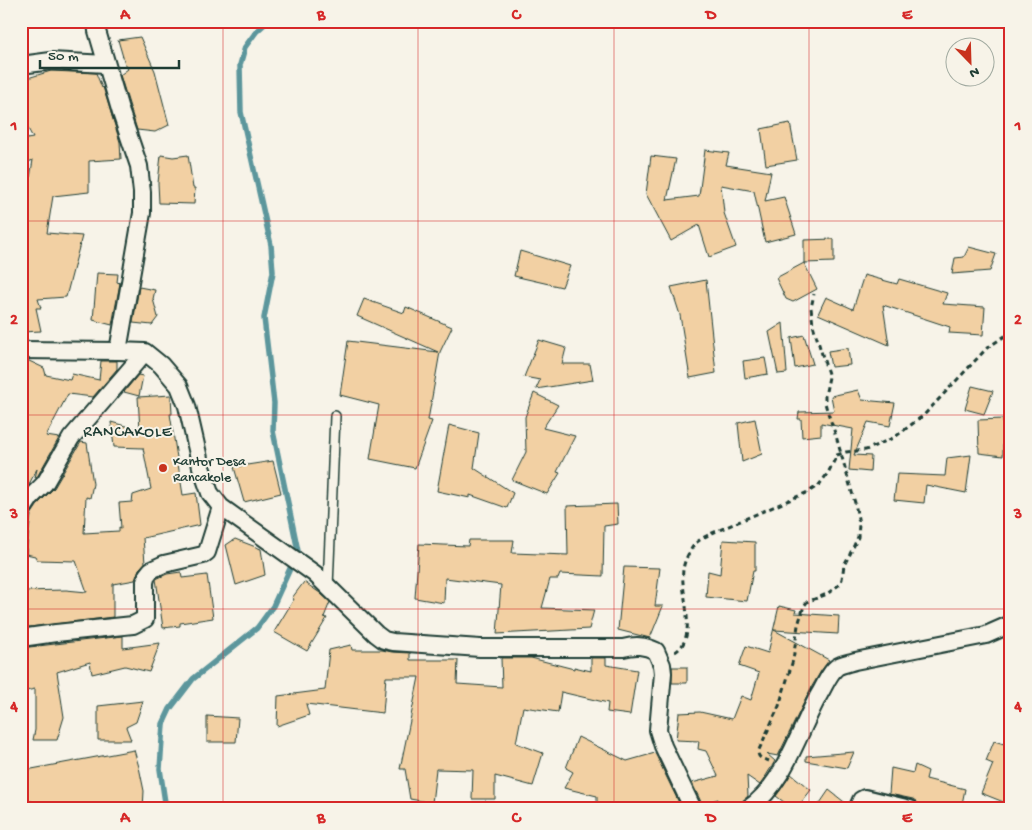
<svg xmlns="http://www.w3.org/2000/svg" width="1032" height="830" font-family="'Gochi Hand',sans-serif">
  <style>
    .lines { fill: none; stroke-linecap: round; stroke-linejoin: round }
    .stream { stroke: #5b969c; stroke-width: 5.5 }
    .building { fill: #f2d0a3; stroke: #1f3d34 }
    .service-casing { stroke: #1f3d34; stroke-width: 12 }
    .minor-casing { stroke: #1f3d34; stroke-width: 20 }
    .path { stroke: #1f3d34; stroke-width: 3; stroke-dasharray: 5 4; stroke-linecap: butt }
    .service { stroke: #f7f3e8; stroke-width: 9 }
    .minor { stroke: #f7f3e8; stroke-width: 16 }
    .grid { fill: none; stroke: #d62828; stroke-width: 1; stroke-opacity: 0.55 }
    .poi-dot { fill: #c8321e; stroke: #f7f3e8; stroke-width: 2 }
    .labels { text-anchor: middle; stroke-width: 4; stroke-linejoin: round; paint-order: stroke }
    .poi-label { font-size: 14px; fill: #1f3d34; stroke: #f7f3e8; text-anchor: start }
    .quarter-label { font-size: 16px; letter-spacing: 1px; fill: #1f3d34; stroke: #f7f3e8 }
    .neatline { fill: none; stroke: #d62828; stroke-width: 2 }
    .grid-label { font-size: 16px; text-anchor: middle; font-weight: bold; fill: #d62828 }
  </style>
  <rect width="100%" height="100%" fill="#f7f3e8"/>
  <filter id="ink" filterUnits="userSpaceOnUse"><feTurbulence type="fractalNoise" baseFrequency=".02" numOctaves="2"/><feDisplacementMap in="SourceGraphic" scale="10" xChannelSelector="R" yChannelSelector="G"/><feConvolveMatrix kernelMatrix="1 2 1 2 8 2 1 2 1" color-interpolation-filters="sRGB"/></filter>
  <g filter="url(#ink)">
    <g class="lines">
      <path class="stream" d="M166 809 160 769 163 724 170 709 193 679 257 628 273 606 298 551 273 431 274 403 264 318 273 272 271 245 241 112 240 65 245 47 256 32 268 21"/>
    </g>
    <path class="building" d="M140 37 155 71 169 125 155 132 137 130 120 75 128 69 125 64 118 40Z
      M51 71 96 73 102 88 103 87 120 142 121 159 89 161V192L53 196 47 233 82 236 66 297 38 299 41 308H36L41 331 21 332V208H25L33 160 21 165V140L33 138 21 115V80Z
      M790 123 797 160 766 165 761 129Z
      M705 150 729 153 726 165 771 172 765 201 784 197 796 234 765 242 754 191 721 185 724 213 736 247 709 257 699 225 671 241 646 194 651 156 676 159 667 200 699 196Z
      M161 155 173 157 188 155 193 188H195L194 204 159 203 158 183Z
      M834 239V262L804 263V240Z
      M969 247 996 254 990 271 952 274 955 258 964 257Z
      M520 251 570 266 562 287 514 276Z
      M804 263 817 289 793 302 786 299 776 278Z
      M97 273 118 274 117 282 120 283 112 325 93 320Z
      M864 275 897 284 899 279 947 293 943 304 985 307 983 335 949 333 950 327 883 305 889 345 818 314 826 297 853 309Z
      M706 280 716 373 690 378 680 315 671 287Z
      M139 287 155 290 153 299 158 317 152 325 133 323Z
      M364 299 404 313 406 307 452 327 440 352 428 420 432 421 415 468 370 459 379 405 340 395 348 341 438 352 357 316Z
      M783 323 787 373 778 374 769 332Z
      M804 335 813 364 795 368 791 338Z
      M539 340 566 348 562 364H590L593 380 536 389 540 380 524 377Z
      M848 348 850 365 831 367 828 351Z
      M765 358 768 374 745 378 743 361Z
      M21 360H27L44 368 46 375 70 380 72 374 99 380 101 361H117V369L93 397 68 394 46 436 59 438 37 477 35 478 37 469 28 486 21 494Z
      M138 375 143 376 139 396 124 392Z
      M972 386 993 391 984 414 965 409Z
      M858 390 862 400 895 403 890 426 868 422 854 455 871 456 870 472 849 470 853 429 821 423V435L802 437 801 419H798L799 412 834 411 831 396Z
      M534 393 558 405 543 428 575 436 557 472 560 473 547 494 512 480 526 452 525 417Z
      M171 395 172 414H170L183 495 196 493 200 525 143 538 145 563 139 569 135 580 113 584V617L21 628 22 591 66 590 87 592 76 561 37 560 35 556 26 554 31 515 39 503 54 488 81 442 87 443 93 484 90 498 86 497 84 533 119 531V527L121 528 119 503 132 502 133 495 151 489 143 448 114 447 111 422 140 430 138 397Z
      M755 419 762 454 742 462 738 423Z
      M1003 419V456L979 453 978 420Z
      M449 425 479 433 474 468 513 493 507 508 470 495V498L437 491Z
      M971 455 966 493 926 485 924 503 894 500 897 474 945 476 947 458Z
      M273 461 281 493 244 502 234 467Z
      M617 504 618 524 604 526 603 576 560 574 558 579H550L542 608 594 610 589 629 497 634 501 585 445 578 444 603 415 598 419 544 468 546 469 540H514L512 553 568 555 567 506Z
      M235 539 261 549 265 575 236 585 226 545Z
      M723 540 755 542V571H753L747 601 706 597 708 571 720 574Z
      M624 567 660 568 655 606H663L650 638 618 630Z
      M181 572 182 578 207 575 213 618 180 623V626L163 628 156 579 167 574Z
      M304 582 320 593 330 602 324 617 327 618 307 651 274 632 294 599 292 598Z
      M779 606 796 610 795 613 839 616 838 634 774 630 829 660 821 671 811 688 778 756 767 754 775 761 764 779 760 785 747 776 748 796 741 802 739 805 738 809H720L718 799 702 804 692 783 718 776 706 751 698 749 699 741 676 740 679 713 700 712 732 719 741 696 751 700 759 673 739 666 746 646 768 653Z
      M123 636V648L160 643 149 672 125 666 92 674 90 662 57 672 64 717 57 740H33L35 730V689L21 692V648Z
      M351 645 352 650H382L392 652 410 653V660H458L457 684 502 687 501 658H531L574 669V667L591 671V658H606V665L637 670 630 715 607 712 608 703 561 692 558 712 523 707 516 743 543 753 533 786 495 776V799H472L473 770 436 769 432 803 410 799 405 769H400L419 677H386L383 713 306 704 309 715 277 726 278 696 325 690 329 650Z
      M672 667H687V683H672Z
      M143 701 136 722 126 727 131 740H98V706Z
      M207 716 238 718 236 742H207Z
      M578 737 627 761 655 753 682 809H597V796L564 788 573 772 566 768Z
      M994 741 1011 746V805L981 793 993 764 986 761Z
      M134 750 139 767 144 791 143 809H31L32 801 21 803V771Z
      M854 752 847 768 806 761V756Z
      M915 765 928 771 926 779 965 789 961 809H920L917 802 913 799 889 794 891 768 913 773Z
      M791 774 811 790 796 809H793L776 796Z
      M829 790 848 805 847 809H816Z"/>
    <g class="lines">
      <defs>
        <path id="service" d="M328 587 335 416"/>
        <path id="minor" d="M96 21 97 31 121 113 139 166 142 192V213L118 351
          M21 65 51 61 106 64
          M21 350 118 351 145 352 161 365 179 386 187 406 201 467 210 493 221 507 315 574 376 634 384 640 393 642 480 648H623C635 645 644 645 656 651L662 665 663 673 658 730 663 746 693 809
          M21 512 31 497 45 483 71 438 145 352
          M21 638 56 633 133 625 145 619V582L147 575 151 570 164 564 203 555 207 552 221 507
          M748 809C785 784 799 730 820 693 825 685 829 673 837 667 842 664 849 663 855 661L986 635 1011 624
          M857 809 861 800 865 798 910 809"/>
      </defs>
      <use href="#service" class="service-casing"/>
      <use href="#minor" class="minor-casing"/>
      <path class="path" d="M675 652C699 638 680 593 683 570 684 561 689 552 694 545 698 540 705 537 710 534L808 492 819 485 828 473 837 455 846 452 866 450 895 437 924 415 987 348 1011 332
        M769 761C764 759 758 759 758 752L779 706 793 660 798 625 804 606 807 602 827 594 840 584 842 579 844 565 850 554 858 537 859 524 855 503 836 436 827 410 825 403V396L829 377 813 325 811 308 814 294"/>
      <use href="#service" class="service"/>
      <use href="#minor" class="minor"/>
    </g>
  </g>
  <path class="grid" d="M223 21V809M418 21V809M614 21V809M809 21V809M21 221H1011M21 415H1011M21 609H1011"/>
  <circle class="poi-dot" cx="163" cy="468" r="5"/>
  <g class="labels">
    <g class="poi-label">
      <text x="173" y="465">Kantor Desa<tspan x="173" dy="16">Rancakole</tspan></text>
    </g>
    <g class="quarter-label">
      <text x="128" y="436">RANCAKOLE</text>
    </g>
  </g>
  <rect width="1032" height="830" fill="none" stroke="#f7f3e8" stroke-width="55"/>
  <g transform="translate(970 62) rotate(157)"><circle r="24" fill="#f7f3e8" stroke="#a1aaa0"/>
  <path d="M0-4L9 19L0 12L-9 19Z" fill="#c8321e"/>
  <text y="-8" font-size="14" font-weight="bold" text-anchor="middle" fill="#1f3d34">N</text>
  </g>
  <path d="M40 60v8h139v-8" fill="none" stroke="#1f3d34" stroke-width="2.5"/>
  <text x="48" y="60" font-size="15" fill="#1f3d34" stroke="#f7f3e8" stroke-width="4" paint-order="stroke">50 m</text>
  <rect x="28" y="28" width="976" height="774" class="neatline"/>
  <g class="grid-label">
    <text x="125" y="19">A</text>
    <text x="321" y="19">B</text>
    <text x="516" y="19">C</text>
    <text x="711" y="19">D</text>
    <text x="907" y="19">E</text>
    <text x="14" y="130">1</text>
    <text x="1018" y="130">1</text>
    <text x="14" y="324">2</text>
    <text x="1018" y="324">2</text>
    <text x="14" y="518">3</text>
    <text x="1018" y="518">3</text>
    <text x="14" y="711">4</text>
    <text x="1018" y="711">4</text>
    <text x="125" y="822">A</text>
    <text x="321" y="822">B</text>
    <text x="516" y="822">C</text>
    <text x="711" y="822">D</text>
    <text x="907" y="822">E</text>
  </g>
</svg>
